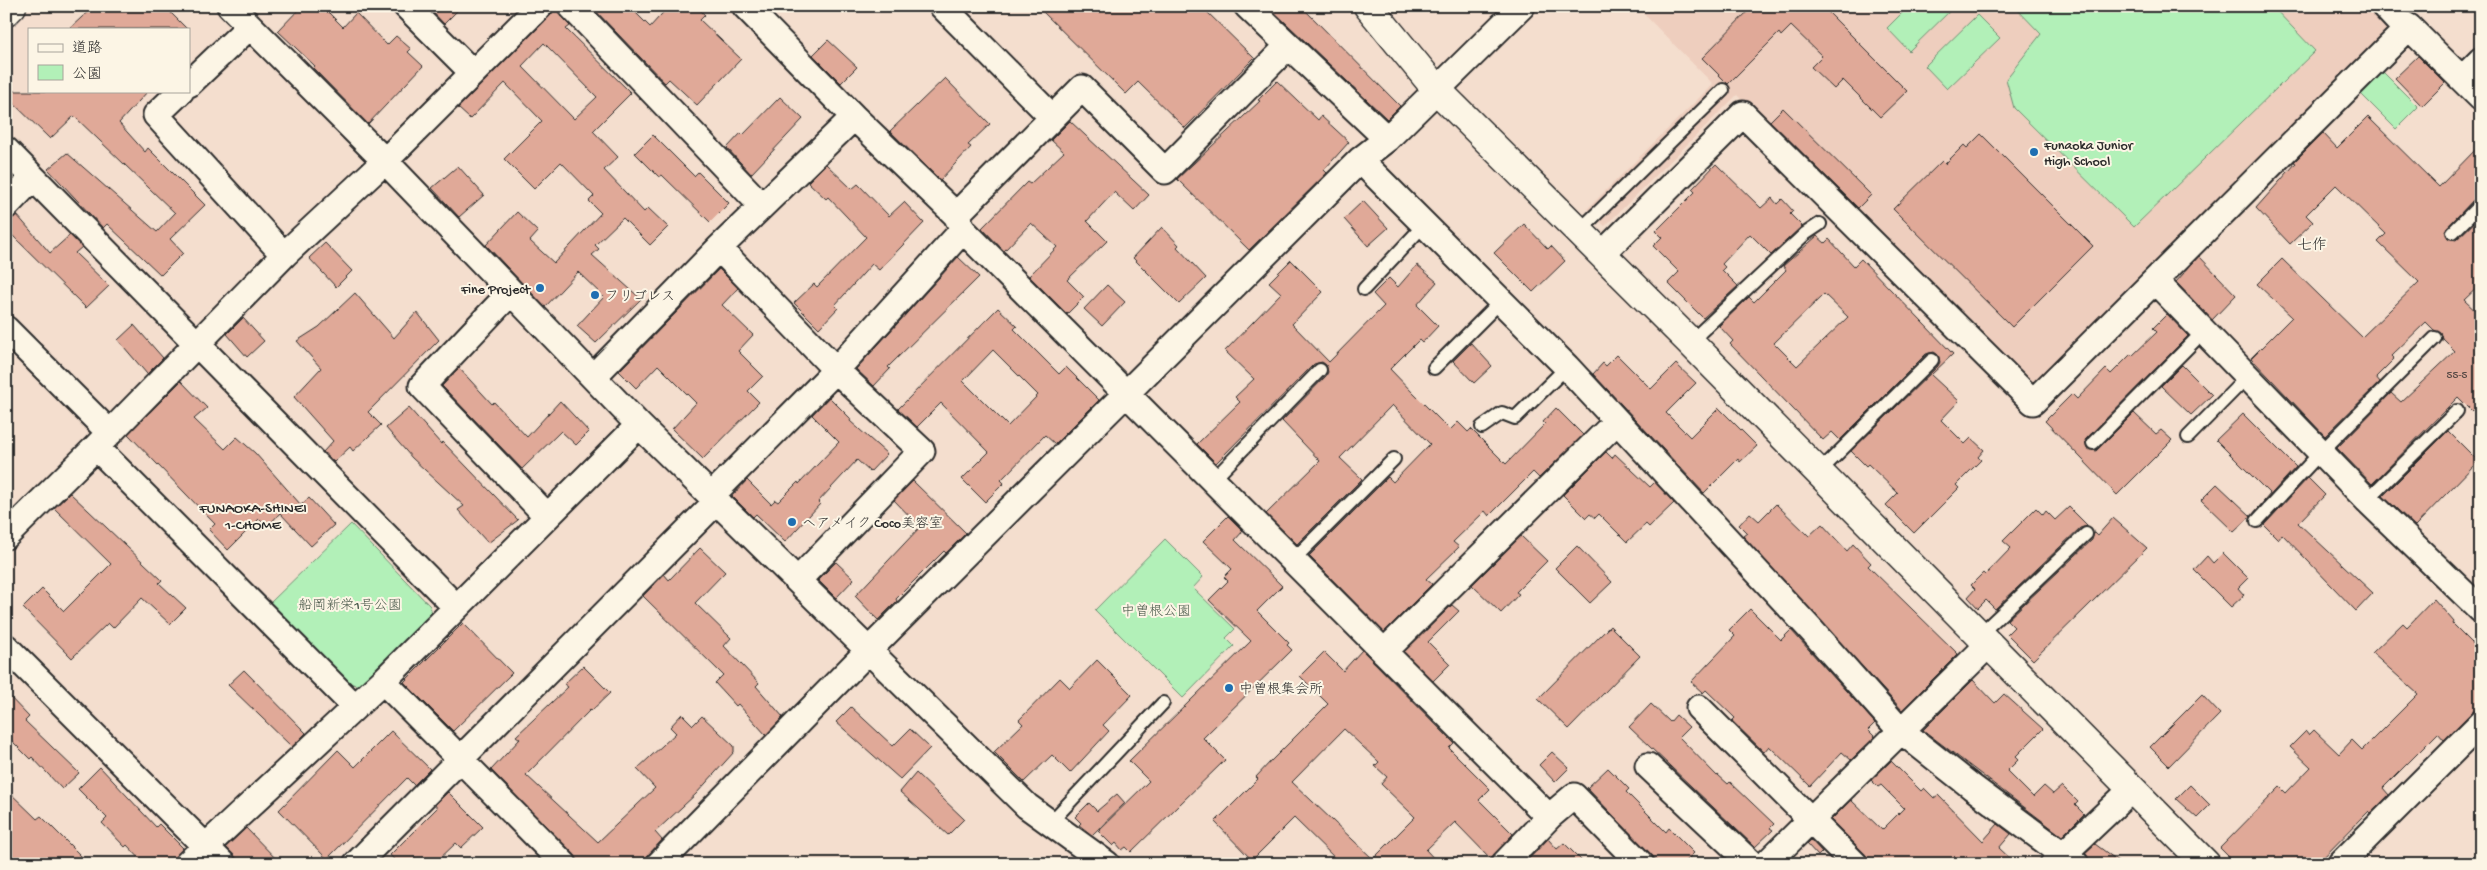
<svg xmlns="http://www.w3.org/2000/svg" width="2487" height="870" font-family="'Gochi Hand','Klee One',sans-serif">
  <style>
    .built { fill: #eecebe }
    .green { fill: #b2f0b8; stroke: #6e8e72 }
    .building { fill: #e0a998; stroke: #2b2b2b; fill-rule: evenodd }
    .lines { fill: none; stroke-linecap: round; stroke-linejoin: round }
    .lane-casing { stroke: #2b2b2b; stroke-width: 16 }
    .street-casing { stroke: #2b2b2b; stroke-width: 29 }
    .secondary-casing { stroke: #2b2b2b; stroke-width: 31 }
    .lane { stroke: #fcf5e5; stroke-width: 12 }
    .street { stroke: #fcf5e5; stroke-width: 25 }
    .secondary { stroke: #fcf5e5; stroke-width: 28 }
    .poi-dot { fill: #1f6fb2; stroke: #fcf5e5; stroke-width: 2 }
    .labels { text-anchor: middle; stroke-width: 4; stroke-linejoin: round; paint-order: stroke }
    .number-label { font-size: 11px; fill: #584a46 }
    .poi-label { font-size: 14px; fill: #2b2b2b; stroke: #fcf5e5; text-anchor: start }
    .park-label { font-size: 14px; fill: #4d5c4e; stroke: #fcf5e5 }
    .neighbourhood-label { font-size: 15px; fill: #2b2b2b; stroke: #fcf5e5 }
  </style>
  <rect width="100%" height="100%" fill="#f4dece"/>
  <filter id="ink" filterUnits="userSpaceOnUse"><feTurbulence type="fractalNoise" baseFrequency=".02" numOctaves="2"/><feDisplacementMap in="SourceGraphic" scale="10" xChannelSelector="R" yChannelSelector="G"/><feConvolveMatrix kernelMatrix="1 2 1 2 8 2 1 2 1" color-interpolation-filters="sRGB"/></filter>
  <g filter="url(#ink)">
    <path class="built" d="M1636 6H2370L2396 32 2032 393 1737 95 1605 226 1587 209 1713 84Z"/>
    <path class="green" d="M1909 6H1955L1909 51 1887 28Z
      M2014 6H2272L2315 51 2134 227 2014 108 2006 79 2041 34Z
      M1977 15 2000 38 1947 89 1925 66Z
      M2380 69 2418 107 2396 129 2358 91Z
      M351 524 430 606 433 617 362 686 347 683 270 603Z
      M1165 539 1203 577 1193 588 1235 629 1226 638 1234 646 1183 698 1095 610Z"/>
    <path class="building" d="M94 6H164L187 29H69Z
      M302 6H322L343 27 356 13 387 45 396 36 411 49 408 52 423 66 368 124 313 68 315 66 278 31Z
      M427 6H462L444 24Z
      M557 6 560 16 570 26 566 29 631 93 593 131 618 157 604 170 644 212 648 208 668 227 650 245 623 218 595 245 599 249 592 255 641 299 596 343 577 326 604 297 578 272 545 307 486 245 517 212 538 232 530 241 554 263 601 213 589 201 594 196 561 162 534 189 504 159 542 121 505 83 470 119 458 108 550 16ZM544 43 597 97 574 119 522 66Z
      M591 6H629L650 27 669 6H696L705 15 700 20 741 59 697 105 669 79 665 83Z
      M1037 6H1201L1254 58 1185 128 1138 82 1126 94Z
      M1268 6H1301L1400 106 1387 119Z
      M1753 6H1822L1907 91 1880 117 1843 80 1834 89 1811 67 1822 56 1791 26 1781 36 1779 33 1728 84 1702 58Z
      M828 40 857 67 841 83 813 55Z
      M2418 56 2445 83 2422 106 2395 78Z
      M945 78 990 124 968 145 971 147 940 180 890 131Z
      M1277 81 1318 120 1321 116 1349 142 1324 170 1327 173 1249 250 1177 179 1260 101 1258 100Z
      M6 91H148L119 123 145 152 148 148 205 205 170 239 183 253 161 275 107 224 103 228 48 169 67 153 157 232 175 213 74 116 50 139 6 96Z
      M780 97 803 119 751 174 727 148 741 133 743 135Z
      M1783 108 1871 195 1858 208 1770 121Z
      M2368 117 2439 187 2481 144V196L2475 198 2445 230 2448 238 2456 240 2481 216V284L2464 300 2481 316V402L2472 411 2458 397 2372 484 2337 448 2391 393 2401 402 2455 351 2443 339 2441 333 2434 330 2426 322 2391 356 2394 359 2376 377 2380 382 2325 436 2251 358 2292 317 2257 284 2282 259 2362 337 2419 282 2378 242 2386 234 2336 185 2306 215 2313 222 2290 244 2256 208 2296 163 2294 162 2323 133 2337 148Z
      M1070 121 1149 195 1134 211 1114 192 1087 221 1107 241 1067 280 1084 297 1067 314 1029 276 1057 247 1031 223 1004 251 982 228 1027 182 1030 184 1064 152 1051 140Z
      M1981 134 2093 246 2012 327 1893 209 1942 161 1945 164 1964 145 1967 148Z
      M653 135 694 176 698 172 729 203 710 222 662 175 659 177 635 153Z
      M826 164 852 189 858 184 889 216 904 202 924 223 879 270 872 264 835 305 838 308 819 328 794 303 814 284 817 287 866 237 828 197 826 199 808 182Z
      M1716 164 1761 208 1772 198 1777 204 1782 199 1793 211 1790 214 1802 226 1771 255 1750 234 1722 264 1725 267 1722 270 1738 286 1703 318 1668 283 1679 272 1653 246 1662 237 1656 231 1695 192 1692 189Z
      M458 166 484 195 459 217 432 188Z
      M1363 201 1388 228 1368 246 1344 219Z
      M17 215 50 253 70 235 82 247 75 253 109 286 86 308 6 229V220Z
      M1524 224 1548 249 1551 246 1565 261 1533 292 1494 253Z
      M1162 227 1179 245 1177 247 1206 278 1179 304 1133 258Z
      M1817 236 1825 243 1829 239 1854 266 1861 259 1953 354 1931 375 1959 401 1941 420 1965 444 1971 438 1984 450 1978 457 1981 460 1956 485 1959 488 1914 533 1886 505 1898 493 1868 464 1866 466 1851 451 1938 366 1940 362 1938 355 1934 352 1926 354 1840 440 1832 432 1823 440 1730 344 1733 341 1719 326 1749 297 1754 302 1786 270 1783 266ZM1824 294 1848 317 1797 366 1774 343Z
      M325 243 352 271 336 287 309 258Z
      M2199 256 2236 295 2212 320 2176 282Z
      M958 257 979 277 888 367 890 369 874 386 856 369Z
      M1291 260 1323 292 1292 324 1329 362 1384 306 1373 294 1389 278 1398 287 1417 265 1437 282 1417 305 1438 326 1422 343 1419 340 1390 369 1413 393 1450 430 1458 422 1468 432 1471 429 1506 464 1545 424 1543 422 1556 408 1583 435 1539 478 1533 472 1489 516 1485 511 1453 542 1459 547 1426 579 1432 584 1384 632 1309 556 1388 477 1393 482 1430 444 1392 405 1340 458 1362 479 1297 544 1266 514 1320 461 1282 421 1326 376 1328 372 1326 365 1322 362 1314 364 1216 463 1197 444 1240 402 1235 397 1254 379 1225 351 1281 293 1269 282Z
      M719 269 738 288 722 305 753 335 738 351 763 376 748 391 759 402 703 459 672 429 696 403 658 365 636 388 619 371Z
      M1107 285 1125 302 1102 326 1084 309Z
      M355 293 394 338 417 312 439 340 368 412 381 425 353 451 350 447 334 462 323 452 333 441 294 397 321 368 297 341 319 327Z
      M998 308 1017 326 1014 329 1059 374 1066 367 1099 400 1055 444 1045 435 1001 480 1004 483 985 502 962 479 989 452 941 403 917 427 898 409ZM993 350 1038 395 1008 426 963 381Z
      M2167 314 2188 336 2085 440 2087 448 2096 451 2134 413 2156 434 2161 430 2172 440 2117 495 2045 421 2072 394 2077 399 2106 369 2111 374 2131 354 2132 356 2157 332 2153 328Z
      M243 318 264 341 247 357 227 334Z
      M134 325 163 358 147 374 118 340Z
      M1471 343 1492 366 1474 383 1453 361Z
      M1617 355 1651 389 1676 364 1696 383 1666 413 1690 437 1719 408 1757 446 1740 462 1738 459 1704 493 1593 374 1603 363 1606 366Z
      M2182 365 2212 395 2191 415 2161 386Z
      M459 368 492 404 494 402 527 437 560 401 589 432 576 445 561 431 522 469 442 386Z
      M181 381 207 408 194 419 225 449 237 437 255 453 301 505 309 498 334 525 311 546 280 513 267 527 259 519 228 550 209 530 215 524 128 434Z
      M829 397 851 419 850 421 887 454 870 472 857 460 818 502 820 504 785 542 756 514 753 517 732 496 747 480 771 504 775 500 778 502 798 482 799 484 839 442 812 415Z
      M409 408 441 444 443 442 518 520 488 543 458 510 464 506 412 458 386 428Z
      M2243 414 2296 467 2253 514 2270 494 2216 440Z
      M2448 431 2478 461 2415 526 2383 496Z
      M1606 452 1612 458 1615 454 1650 487 1655 482 1674 503 1649 527 1646 524 1627 542 1599 514 1595 518 1590 514 1586 518 1563 495Z
      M2308 478 2325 495 2298 523 2373 593 2356 611 2282 534 2278 539 2264 525Z
      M913 481 966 533 946 553 944 551 896 599 897 601 878 620 855 596 920 527 894 500Z
      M2217 484 2251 516 2234 532 2201 500Z
      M70 493 162 580 159 583 186 608 170 624 142 598 113 628 108 623 72 658 23 608 42 589 64 611 111 564 54 508Z
      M1776 504 1809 536 1822 524 1847 551 1853 544 1871 563 1868 566 1958 654 1902 710 1743 536 1747 533 1739 525 1750 513 1759 521Z
      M2069 507 2088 526 2080 528 1995 609 1986 600 1978 608 1968 597 1975 589 1971 585 1983 573 1985 575 2011 548 2003 541 2036 508 2043 515 2046 511 2055 520Z
      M1228 516 1243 531 1235 540 1282 586 1257 611 1289 643 1287 645 1292 650 1203 738 1225 760 1131 852 1126 847 1122 850 1116 843 1113 846 1098 831 1149 781 1129 761 1251 641 1209 600 1228 581 1224 577 1232 569 1203 541Z
      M2113 518 2147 548 2033 660 2007 634 2014 627 2007 620 2092 540 2094 533 2097 536Z
      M1521 536 1547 561 1516 592 1519 594 1501 613 1472 585Z
      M1577 546 1612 582 1590 603 1555 568Z
      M700 548 725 572 695 603 731 638 724 646 759 683 756 686 783 717 766 735 738 704 736 706 715 683 723 675 643 596 664 574 669 580Z
      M2223 553 2248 578 2238 588 2244 595 2231 607 2194 570 2207 556 2213 563Z
      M836 562 854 579 836 598 818 580Z
      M2434 599 2454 622 2453 624 2481 652V709L2471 713 2444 740 2438 733 2383 788 2389 795 2371 813 2369 811 2317 864H2236L2220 848 2280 787 2286 793 2311 767 2290 747 2306 731 2309 735 2314 730 2339 754 2352 740 2362 750 2418 694 2372 653 2403 623 2407 627Z
      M1452 605 1459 611 1428 642 1450 664 1433 681 1404 652Z
      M1750 609 1781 640 1791 630 1875 723 1868 730 1875 737 1851 760 1842 752 1810 786 1769 746 1764 752 1732 721 1735 718 1706 690 1703 693 1691 682 1735 636 1729 630Z
      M463 623 512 673 453 731 404 682Z
      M1610 626 1640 656 1569 729 1538 699Z
      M1362 650 1454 743 1449 748 1490 789 1479 800 1513 834 1491 859 1455 822 1426 850 1439 864H1341L1294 818 1252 860 1215 822 1258 779 1256 777 1271 761 1328 704 1300 676 1324 652 1343 671ZM1344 729 1379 762 1375 766 1387 777 1381 784 1415 817 1373 859 1292 782Z
      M1097 660 1132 695 1103 725 1109 731 1070 773 1052 755 1024 782 994 752 1023 724 1019 720 1060 678 1070 688Z
      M583 666 610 693 591 711 590 710 526 775 598 842 655 788 637 769 676 733 670 727 682 714 693 725 702 716 734 746V752L696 794 655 832 662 840 640 864H582L491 770 520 739 516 736 568 687 564 684Z
      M244 670 306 733 292 747 228 685Z
      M1973 680 1995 703 2004 694 2043 729 2015 757 2018 760 2007 771 2033 797 2044 786 2053 794 2062 786 2078 802 2075 805 2084 814 2062 836 1923 730Z
      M6 693 29 717 25 721 79 773 62 789 32 757 30 759 8 737 6 738Z
      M2202 695 2220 714 2169 766 2150 747Z
      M1651 704 1670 722 1676 715 1689 727 1679 737 1717 776 1718 775 1728 784 1730 782 1774 824 1770 828 1773 830 1755 847 1629 727Z
      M851 707 893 746 910 729 930 748 900 779 836 722Z
      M391 731 430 769 414 785 407 778 327 859 279 810 338 750 355 767Z
      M1552 752 1569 768 1555 782 1539 765Z
      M1891 761 1921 791 1924 788 1934 798 1938 795 1983 841 1998 824 2011 834 1999 848 2016 864H1870L1865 854 1831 820 1851 800 1882 830 1904 808 1881 785 1878 787 1871 780Z
      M100 767 156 827 159 824 183 848 169 864H145L127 845 125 847 102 823 107 818 78 789Z
      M1608 768 1629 789 1626 792 1666 832 1669 828 1694 853 1683 864H1660L1587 788Z
      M916 773 964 819 948 835 900 792Z
      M2190 785 2210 805 2197 818 2176 799Z
      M6 789 37 819 41 816 89 864H6Z
      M448 792 483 827 461 848 456 843 434 864H398L390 855 437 808 435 805Z
      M1117 794 1125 803 1092 835 1079 825 1081 823 1075 817 1089 803 1097 811Z
      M246 828 281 864H242L226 847Z
      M1548 839 1557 849 1564 843 1585 864H1524Z
      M1811 840 1822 852 1818 856 1807 844Z
      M2095 844 2122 864H2090L2085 853Z"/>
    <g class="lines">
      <defs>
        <path id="lane" d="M1579 231 1723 90
          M2453 232 2481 204
          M1364 289 1424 225
          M1690 342 1805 234 1820 224
          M1434 368 1501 301
          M1482 427 1502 413 1515 418 1567 367
          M2188 437 2248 376
          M2093 443 2204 331
          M1819 472 1932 360
          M1214 479 1320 370
          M2367 500 2457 411
          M2257 521 2321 452 2435 338
          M1293 560 1394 459
          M1979 635 2086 534
          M1049 824 1163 703"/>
        <path id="street" d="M230 6 385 161 639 425 1027 806 1107 864
          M406 6 472 72
          M571 6 762 206
          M745 6 854 117 956 215 963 230 1549 817
          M942 6 1052 117
          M1247 6 1387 139
          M2384 6 2398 21 2409 27 2481 98
          M2462 79 2481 60
          M189 84 250 26
          M181 91 156 115 284 255
          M6 150 456 607
          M1360 160 1567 367 1812 631 1900 730 1972 787 2076 864
          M6 206 33 178
          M956 215 1082 88 1165 171 1287 47
          M719 248 836 370 922 451 798 580
          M1602 254 1743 114 2033 402 2409 27
          M2155 281 2367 500 2481 610
          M511 292 422 386 547 516
          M6 329 110 433
          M593 377 719 248 854 117
          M96 447 355 707
          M712 495 836 370 963 230
          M6 536 96 447 284 255 385 161 540 6
          M6 647 223 864
          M1384 652 1617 421
          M383 681 564 864
          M1699 708 1855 864
          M1648 766 1752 864
          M187 864 383 681 639 425
          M356 864 718 500
          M659 864 869 650 1360 160 1387 139 1522 6
          M1504 864 1549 817 1574 796 1641 864
          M1766 864 1989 644
          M2053 864 2132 789
          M2340 864 2481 723"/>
        <path id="secondary" d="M1368 6 1437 90 1690 342 2206 864
          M6 12 12 6"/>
      </defs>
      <use href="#lane" class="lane-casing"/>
      <use href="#street" class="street-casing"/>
      <use href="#secondary" class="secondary-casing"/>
      <use href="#lane" class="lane"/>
      <use href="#street" class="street"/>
      <use href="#secondary" class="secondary"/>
    </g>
  </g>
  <g class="poi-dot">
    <circle cx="2034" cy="152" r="5"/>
    <circle cx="540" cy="288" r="5"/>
    <circle cx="595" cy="295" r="5"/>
    <circle cx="792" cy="522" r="5"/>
    <circle cx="1229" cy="688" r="5"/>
  </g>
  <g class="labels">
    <g class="number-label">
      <text x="2457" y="378">55-5</text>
    </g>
    <g class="poi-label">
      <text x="2044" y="149">Funaoka Junior<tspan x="2044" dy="16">High School</tspan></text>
      <text x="530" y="293" text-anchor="end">Fine Project</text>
      <text x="605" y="300">フリゴレス</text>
      <text x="802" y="527">ヘアメイク Coco美容室</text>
      <text x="1239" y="693">中曽根集会所</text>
    </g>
    <g class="park-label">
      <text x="350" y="609">船岡新栄1号公園</text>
      <text x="1156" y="615">中曽根公園</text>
    </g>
    <g class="neighbourhood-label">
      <text x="2312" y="249">七作</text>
      <text x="253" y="512">FUNAOKA-SHINEI<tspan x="253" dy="17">1-CHOME</tspan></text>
    </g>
  </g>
  <rect width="2487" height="870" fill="none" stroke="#fcf5e5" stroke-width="25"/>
  <rect x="12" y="12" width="2462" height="845" fill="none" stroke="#2b2b2b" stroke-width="2" filter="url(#ink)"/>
  <rect x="28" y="28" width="162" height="65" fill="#fcf5e5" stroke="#a8a49b"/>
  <rect x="38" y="44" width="25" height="8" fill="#fcf5e5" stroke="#a8a49b"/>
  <text x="72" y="52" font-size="15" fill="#2b2b2b">道路</text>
  <rect x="38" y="65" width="25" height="15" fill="#b2f0b8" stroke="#a8a49b"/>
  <text x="72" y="78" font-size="15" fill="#2b2b2b">公園</text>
</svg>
